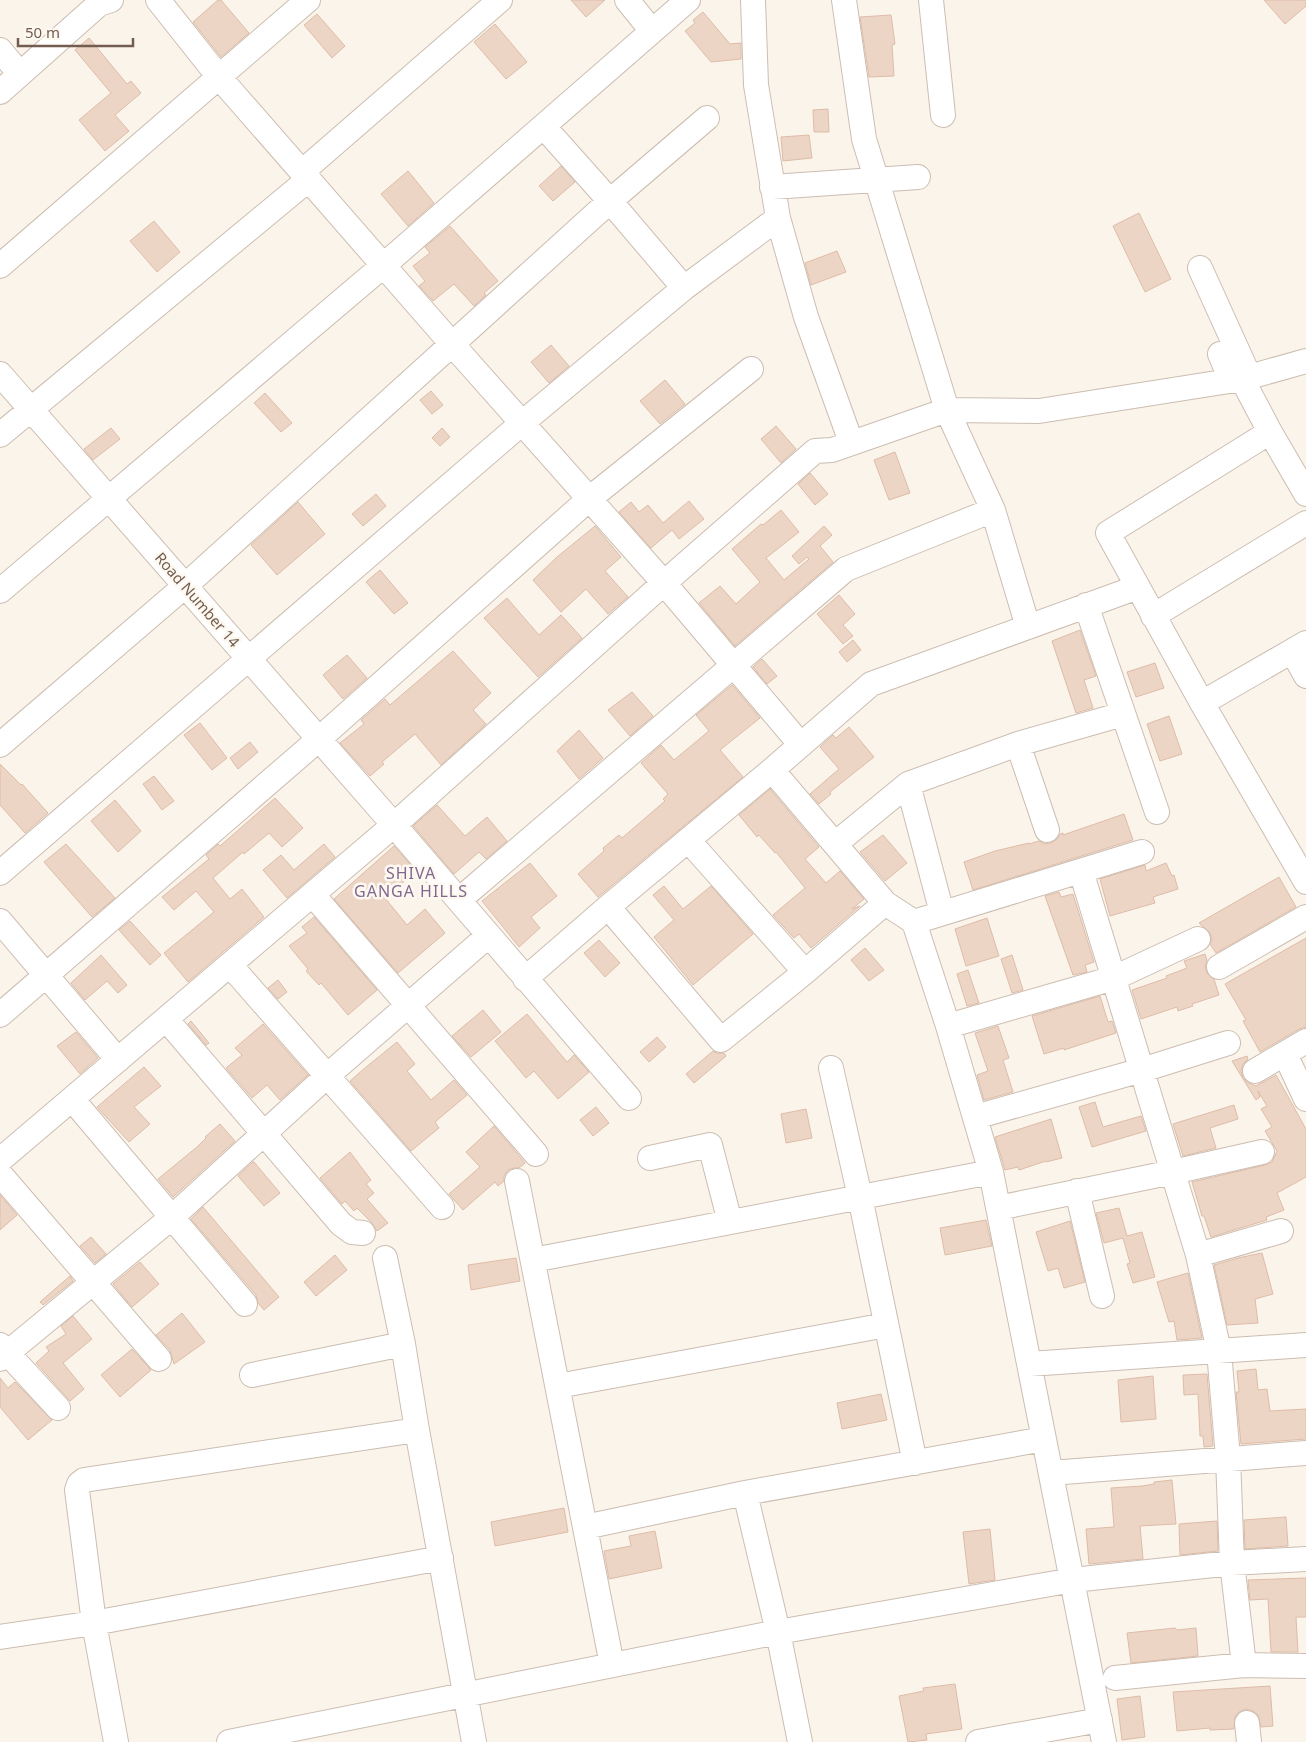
<svg xmlns="http://www.w3.org/2000/svg" width="1306" height="1742" font-family="'Noto Sans',sans-serif">
  <style>
    .building { fill: #edd5c5; stroke: #debca7 }
    .lines { fill: none; stroke-linecap: round; stroke-linejoin: round }
    .minor-casing { stroke: #ccbdb1; stroke-width: 26 }
    .minor { stroke: #fff; stroke-width: 24 }
    .labels { text-anchor: middle; stroke-width: 5; stroke-linejoin: round; paint-order: stroke }
    .street-label { font-size: 15px; fill: #735d50; stroke: #fdf9f1 }
    .neighbourhood-label { font-size: 16px; letter-spacing: 1px; fill: #82688e; stroke: #fdf9f1 }
  </style>
  <rect width="100%" height="100%" fill="#fbf4eb"/>
  <path class="building" d="M218 0H221L249 33 221 57 193 22Z
    M571 0H605L586 17Z
    M1264 0H1306V6L1285 24Z
    M703 12 730 44 741 43V59L711 62 685 31 695 23 693 20Z
    M317 14 345 46 332 58 304 25Z
    M891 15 895 44 892 45 894 76 869 77 860 17Z
    M495 24 527 62 506 79 474 42Z
    M89 38 127 84 131 81 141 93 115 115 129 131 105 151 79 120 111 93 75 50Z
    M828 109 829 132H814L813 110Z
    M809 135 812 158 783 161 781 137Z
    M561 166 575 182 553 201 539 186Z
    M408 171 434 203 408 226 381 194Z
    M1139 213 1171 279 1145 292 1113 226Z
    M154 221 180 252 157 272 130 241Z
    M450 226 498 281 484 293 486 295 474 306 454 284 433 301 419 286 425 281 413 266 430 253 425 247Z
    M837 251 846 272 811 285 805 263Z
    M551 345 569 366 549 383 531 362Z
    M665 380 685 404 660 424 640 401Z
    M431 391 443 405 432 414 420 400Z
    M265 393 292 423 281 432 254 403Z
    M776 426 796 449 781 463 761 439Z
    M111 428 120 439 93 460 84 449Z
    M442 428 450 437 440 446 432 438Z
    M895 452 910 493 889 500 874 460Z
    M810 473 828 494 815 505 798 484Z
    M376 494 386 506 363 526 352 514Z
    M689 501 704 519 679 539 672 530 651 548 619 512 631 502 639 512 648 505 663 523Z
    M298 502 325 534 277 575 251 545Z
    M781 510 799 532 766 558 784 580 809 559 807 557 799 564 792 556 824 526 832 535 820 546 833 562 735 646 699 603 720 586 736 604 760 582 732 549 761 524 763 525Z
    M595 526 621 557 605 571 628 597 608 614 586 589 561 612 533 580 557 557Z
    M380 570 408 603 394 614 366 582Z
    M839 595 855 614 843 625 853 636 843 644 817 614Z
    M507 598 539 635 561 615 582 638 538 677 484 618Z
    M1080 630 1096 676 1084 680 1093 708 1076 713 1052 641Z
    M853 640 861 650 847 662 839 652Z
    M453 651 491 693 473 710 486 724 441 765 415 734 382 762 384 764 370 776 340 743 364 724 361 720 385 699 390 705Z
    M347 655 367 678 343 699 323 675Z
    M762 659 777 676 767 684 753 667Z
    M1155 663 1164 688 1136 697 1127 672Z
    M732 685 760 718 720 750 743 777 598 897 578 874 604 851 603 848 619 835 622 838 665 801 663 799 668 794 641 763 661 745 674 760 709 731 696 715Z
    M632 692 653 716 630 736 608 710Z
    M1169 716 1182 754 1160 761 1147 724Z
    M200 723 227 758 212 770 184 735Z
    M849 727 874 757 830 792 831 794 819 804 810 794 839 769 820 747 833 735 836 738Z
    M579 730 603 758 579 779 557 751Z
    M250 742 258 752 238 769 230 758Z
    M0 764 21 785 22 784 48 813 25 833 0 805Z
    M154 776 174 801 162 810 143 784Z
    M770 789 819 847 805 859 826 883 840 871 864 899 852 909 860 906 811 948 799 934 794 938 773 915 805 888 776 852 775 853 759 835 757 837 739 815Z
    M275 798 303 828 282 847 269 833 244 854 243 852 213 878 230 899 242 889 264 917 188 982 164 953 214 912 196 891 174 910 162 897 209 859 206 855 218 844 220 846Z
    M115 800 141 831 118 852 91 821Z
    M437 805 465 836 487 817 507 841 486 859 479 852 454 874 413 826Z
    M1124 814 1133 840 973 890 964 862 995 851 1029 843V844L1039 841 1045 844 1051 843 1057 839 1060 834 1063 833V835Z
    M883 835 907 863 885 881 860 852Z
    M66 844 115 898 92 917 44 862Z
    M324 844 335 857 287 898 263 870 281 855 294 870Z
    M394 846 416 871 385 898 407 925 425 909 445 933 398 973 334 899Z
    M530 863 557 896 531 917 540 928 519 947 482 901Z
    M1166 863 1172 876 1174 875 1178 889 1153 897 1155 903 1110 916 1100 879 1145 865 1146 871Z
    M1279 877 1296 907 1216 953 1210 944 1212 940 1210 933 1199 923Z
    M664 886 683 909 711 886 753 934 693 985 654 937 674 920 653 895Z
    M1059 892 1061 897 1073 894 1094 962 1085 965 1087 972 1073 975 1045 896Z
    M314 917 377 990 348 1015 321 983 319 985 306 971 308 969 289 946 307 933 302 927Z
    M987 918 999 956 966 966 955 929Z
    M130 921 161 955 150 965 119 930Z
    M1306 938V1027L1299 1029 1260 1052 1243 1021 1246 1020 1225 984Z
    M599 940 620 963 605 977 584 953Z
    M865 948 884 970 869 981 851 960Z
    M1205 954 1207 960 1205 966 1207 973 1214 979 1219 995 1192 1004 1193 1006 1178 1011 1177 1007 1141 1019 1132 990 1167 978 1166 976 1187 968 1184 961Z
    M101 955 127 985 118 993 107 981 85 1000 71 983Z
    M1012 955 1023 990 1012 993 1001 959Z
    M968 970 979 1003 967 1006 957 974Z
    M278 980 287 992 278 999 268 988Z
    M1100 996 1108 1022 1112 1021 1116 1033 1064 1050V1048L1044 1054 1032 1016Z
    M483 1010 501 1032 471 1057 452 1036Z
    M527 1014 567 1062 574 1055 589 1072 558 1099 534 1071 526 1078 495 1041Z
    M191 1021 209 1043 206 1045 188 1024Z
    M263 1024 308 1075 280 1100 267 1085 252 1098 226 1068 242 1055 235 1048Z
    M998 1026 1009 1058 1003 1060 1013 1092 984 1100 977 1075 988 1071 975 1033Z
    M76 1032 98 1058 80 1074 57 1046Z
    M657 1037 666 1047 649 1062 640 1052Z
    M397 1042 415 1064 407 1071 431 1100 454 1080 467 1095 435 1122 439 1128 411 1151 350 1081 365 1068Z
    M713 1051 717 1053H724L726 1056 694 1083 686 1074Z
    M1247 1056 1248 1059 1243 1064 1241 1071 1243 1078 1249 1083 1256 1086 1276 1075 1306 1129V1177L1277 1193 1284 1210 1266 1217 1267 1220 1211 1237 1204 1216H1202L1192 1182 1265 1165 1272 1162 1277 1151 1265 1131 1272 1127 1261 1109 1267 1106 1258 1091 1260 1097 1256 1100 1232 1061Z
    M144 1067 161 1086 134 1107 150 1124 129 1142 97 1107Z
    M1095 1102 1103 1127 1141 1116 1146 1131 1092 1147 1079 1107Z
    M1234 1105 1238 1119 1210 1128 1216 1148 1183 1156 1173 1124Z
    M596 1107 609 1123 593 1136 580 1120Z
    M806 1109 812 1138 786 1143 781 1114Z
    M1051 1119 1062 1158 1046 1162V1161L1019 1170 1018 1167 1005 1170 995 1137Z
    M220 1124 235 1141 173 1197 158 1179 197 1147 206 1138 205 1137Z
    M494 1126 525 1163 519 1168H514L508 1170 504 1176V1181L498 1186 495 1182 463 1210 449 1194 480 1167 466 1152Z
    M350 1152 371 1180 366 1184 374 1193 367 1199 388 1223 377 1231 371 1222 357 1208 354 1211 345 1201 342 1204 320 1178Z
    M253 1162H254L280 1193 264 1206 238 1176Z
    M0 1195 17 1215 0 1230Z
    M203 1207 279 1297 264 1310 258 1303 256 1295 191 1219Z
    M1119 1208 1127 1236 1142 1232 1155 1277 1133 1283 1127 1264 1130 1263 1123 1238 1104 1243 1096 1213Z
    M986 1220 992 1246 945 1255 940 1228Z
    M1070 1221 1085 1282 1064 1288 1058 1268 1048 1271 1036 1232Z
    M91 1237 106 1254 95 1263 80 1246Z
    M1262 1253 1273 1294 1255 1299 1258 1323 1227 1325 1214 1265 1238 1258Z
    M335 1255 347 1270 316 1296 304 1282Z
    M516 1258 520 1281 471 1290 468 1265Z
    M140 1262 159 1284 132 1307 113 1284Z
    M1188 1273 1202 1338 1177 1340 1174 1321 1169 1322 1157 1282Z
    M70 1276 73 1281 43 1305 40 1302Z
    M182 1313 205 1342 174 1364 170 1350 156 1335Z
    M73 1316 92 1339 63 1363 84 1389 70 1401 36 1363 49 1351 46 1347 66 1334 61 1326Z
    M132 1349 151 1370 120 1397 101 1375Z
    M1256 1369 1258 1390 1267 1389 1270 1411 1306 1409V1439L1241 1444 1236 1392H1239L1237 1371Z
    M1207 1374 1213 1446 1204 1447 1203 1436H1200L1198 1394 1184 1395 1183 1375Z
    M1153 1376 1156 1419 1121 1422 1118 1380Z
    M0 1378 8 1388 15 1382 52 1420 28 1440 0 1407Z
    M881 1394 887 1420 842 1429 837 1403Z
    M1172 1480 1176 1524 1140 1526 1143 1559 1089 1564 1086 1529 1114 1527 1111 1488 1142 1486 1154 1484V1482Z
    M564 1508 568 1532 495 1546 491 1522Z
    M1286 1517 1288 1546 1245 1549 1244 1520Z
    M1217 1521 1218 1551 1180 1555 1179 1524Z
    M990 1529 995 1580 969 1584 963 1532Z
    M655 1531 662 1568 609 1579 604 1551 631 1546 629 1536Z
    M1306 1578V1617H1296L1298 1652H1271L1268 1599 1250 1600 1248 1580Z
    M1175 1628 1177 1630 1196 1628 1198 1656 1131 1663 1127 1633Z
    M955 1684 962 1729 926 1734 927 1740 908 1742 899 1696 924 1691 923 1688Z
    M1270 1686 1273 1726 1261 1727 1258 1715 1253 1711 1246 1709 1239 1712 1235 1717 1234 1729 1210 1730V1728L1177 1731 1173 1692Z
    M1140 1696 1145 1737 1122 1740 1117 1699Z"/>
  <g class="lines">
    <defs>
      <path id="minor" d="M158 0 219 77 452 344 664 583 801 745
        M627 0 652 31
        M753 0 756 85 778 218 806 317 851 442
        M844 0 864 139 947 410 993 510 1028 627
        M931 0 943 115
        M0 50 20 74
        M0 92 99 4 111 0
        M544 127 610 201 684 288
        M303 171 500 0
        M772 187 918 177
        M0 266 308 0
        M1200 268 1249 376
        M1220 354 1231 380
        M0 374 394 825 629 1098
        M1242 379 1270 432 1306 494
        M1270 432 1108 533 1202 703 1306 882
        M0 435 309 179
        M0 591 384 265 688 0
        M1086 605 1157 812
        M1153 616 1306 523
        M1292 651 1306 676
        M1202 703 1306 643
        M1018 744 1047 830
        M0 745 185 586 610 201 707 118
        M772 770 885 903 914 922 948 1026 991 1172 1104 1742
        M908 784 942 913
        M688 840 805 972
        M835 844 908 784 1018 744 1123 714
        M1081 871 1198 1255 1219 1351 1228 1458 1232 1563 1244 1665
        M0 873 522 423 684 288 778 218
        M313 895 536 1154
        M459 900 846 569 993 510
        M608 907 721 1040 805 972 885 903
        M0 921 118 1060
        M914 922 1142 852
        M230 965 442 1207
        M1219 967 1306 917
        M525 979 608 907 772 770 871 684 1138 587
        M0 1015 319 739 589 499 751 369
        M166 1019 341 1224 352 1232 363 1233
        M948 1026 1114 978 1198 939
        M1285 1054 1306 1099
        M831 1068 860 1197 915 1463
        M1255 1071 1306 1041
        M72 1099 245 1304
        M975 1117 1142 1070 1228 1043
        M650 1158 710 1145 730 1222
        M0 1160 394 825 664 583 815 451 832 450 947 410 1039 411 1242 379 1306 361
        M0 1174 159 1359
        M517 1181 612 1665
        M1077 1191 1102 1296
        M998 1208 1173 1172 1262 1152
        M1198 1255 1281 1231
        M385 1258 403 1344 417 1430 474 1742
        M533 1260 991 1172
        M0 1345 58 1408
        M0 1359 171 1218 327 1076 489 935
        M1029 1364 1306 1345
        M252 1375 403 1344
        M558 1386 886 1325
        M1051 1473 1306 1453
        M585 1527 745 1493
        M0 1637 94 1623 441 1558
        M1115 1678 1244 1665 1306 1666
        M1247 1723 1249 1742
        M116 1742 94 1623 77 1490 79 1484 84 1480 417 1430
        M229 1742 778 1632 1073 1580 1232 1563 1306 1559
        M800 1742 778 1632 745 1493 1044 1439
        M978 1742 1100 1720"/>
    </defs>
    <use href="#minor" class="minor-casing"/>
    <use href="#minor" class="minor"/>
  </g>
  <g class="labels">
    <g class="street-label">
      <text transform="translate(197 600) rotate(49)" y="5">Road Number 14</text>
    </g>
    <g class="neighbourhood-label">
      <text x="411" y="879">SHIVA<tspan x="411" dy="18">GANGA HILLS</tspan></text>
    </g>
  </g>
  <path d="M18 38v8h115v-8" fill="none" stroke="#735d50" stroke-width="2.5"/>
  <text x="25" y="38" font-size="15" fill="#735d50" stroke="#fdf9f1" stroke-width="4" paint-order="stroke">50 m</text>
</svg>
